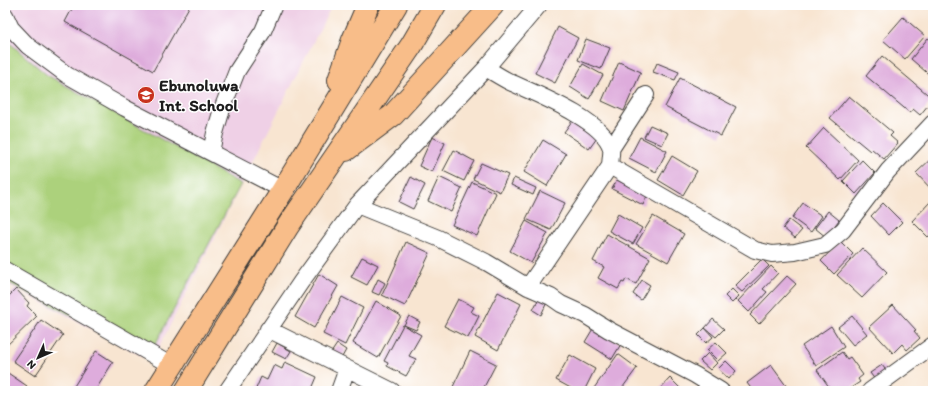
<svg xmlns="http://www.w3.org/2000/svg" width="938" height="396" font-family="Itim,sans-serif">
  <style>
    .built { fill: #efd0e6 }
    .green { fill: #acd17b; stroke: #64764c }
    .building { fill: #deacdc }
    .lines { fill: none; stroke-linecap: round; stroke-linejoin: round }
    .minor-casing { stroke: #3d3a37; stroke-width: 18 }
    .trunk-casing { stroke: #3d3a37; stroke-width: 24 }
    .minor { stroke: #fff; stroke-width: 16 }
    .trunk { stroke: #f8bd89; stroke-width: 22 }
    .labels { text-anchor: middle; stroke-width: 3; stroke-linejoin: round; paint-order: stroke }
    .poi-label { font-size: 17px; font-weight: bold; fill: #1c1c1c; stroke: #fff; text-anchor: start }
  </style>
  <rect width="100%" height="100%" fill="#fff"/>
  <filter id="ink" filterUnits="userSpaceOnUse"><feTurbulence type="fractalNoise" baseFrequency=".025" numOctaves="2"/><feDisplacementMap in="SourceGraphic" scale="8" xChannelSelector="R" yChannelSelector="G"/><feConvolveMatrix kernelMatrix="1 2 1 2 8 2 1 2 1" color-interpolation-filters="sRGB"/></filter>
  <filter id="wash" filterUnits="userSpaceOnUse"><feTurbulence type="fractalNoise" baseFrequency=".012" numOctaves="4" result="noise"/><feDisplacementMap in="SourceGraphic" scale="16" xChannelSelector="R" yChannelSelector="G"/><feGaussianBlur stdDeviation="0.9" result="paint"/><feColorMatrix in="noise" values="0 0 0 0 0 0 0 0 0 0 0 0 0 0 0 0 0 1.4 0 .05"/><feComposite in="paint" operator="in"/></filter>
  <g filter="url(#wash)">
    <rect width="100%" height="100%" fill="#f8e5d1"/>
    <path class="built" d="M5 5H332L152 361 5 283Z"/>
    <path class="green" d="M5 39 47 75 241 184 149 356 5 281Z"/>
    <g id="blocks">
      <path class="building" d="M74 5H190L153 71 65 22Z
        M903 17 925 36 905 59 883 40Z
        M558 27 578 38 555 83 535 73Z
        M928 38 933 42V78L911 59Z
        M586 39 610 48 601 69 578 60Z
        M882 56 933 99 920 115 913 109 910 113 866 76Z
        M619 62 641 72 624 111 602 101Z
        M657 63 679 72 675 80 653 72Z
        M583 64 603 75 589 99 570 87Z
        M680 78 736 107 721 136 665 107Z
        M849 96 893 133 890 136 898 143 884 159 872 149 870 151 830 118Z
        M572 121 597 138 589 149 564 132Z
        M650 125 668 133 662 145 644 137Z
        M824 128 858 160 840 180 806 148Z
        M432 137 445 143 432 172 419 166Z
        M640 137 667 151 656 172 629 158Z
        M543 140 566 154 547 186 524 172Z
        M454 150 474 161 464 181 443 171Z
        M672 156 697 171 683 195 658 180Z
        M933 157V191L916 173Z
        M862 160 875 173 856 194 843 181Z
        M481 163 508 175 500 192 473 179Z
        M411 177 425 185 413 209 399 202Z
        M439 177 462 188 451 212 428 201Z
        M514 178 536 188 533 195 511 185Z
        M617 180 647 196 643 205 612 189Z
        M472 182 496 193 477 236 452 225Z
        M540 191 565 203 551 230 526 219Z
        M931 201 933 202V232L928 237 912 221Z
        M803 203 822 216 811 232 792 218Z
        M883 203 902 222 889 235 871 216Z
        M828 211 839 220 826 237 815 228Z
        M618 214 642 228 633 244 609 231Z
        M653 216 684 234 668 262 636 244Z
        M789 220 802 230 795 238 783 228Z
        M526 221 548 233 531 263 510 251Z
        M607 234 650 258 636 284 626 279 624 283 622 282 618 289 598 278 604 267 593 261Z
        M840 241 853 254 834 274 821 261Z
        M406 242 430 253 405 306 382 295Z
        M862 248 887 272 862 298 837 275Z
        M362 257 378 265 367 285 351 277Z
        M762 259 769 266 742 292 735 286Z
        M771 266 778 273 763 289 767 292 749 312 738 301Z
        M319 274 338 286 314 328 295 317Z
        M787 276 796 284 759 324 750 315Z
        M378 279 385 283 379 295 372 292Z
        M642 280 650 285 641 300 633 294Z
        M16 289 29 303 27 306 37 316 5 347V306L9 302 6 299Z
        M732 289 739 296 732 303 725 296Z
        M498 292 521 304 498 350 475 337Z
        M540 296 548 300 541 315 533 310Z
        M342 297 363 308 345 345 323 334Z
        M458 299 474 307 471 312 479 316 468 338 444 326Z
        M376 301 401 316 378 358 353 343Z
        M893 305 916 330 914 331 920 338 907 350 902 344 893 353 869 327Z
        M409 316 420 322 416 330 404 325Z
        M852 316 867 334 853 345 838 327Z
        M713 319 724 329 716 337 705 328Z
        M41 320 63 335 35 376 13 361Z
        M403 325 421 335 409 356 416 359 406 376 387 366 388 363 384 361Z
        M831 326 844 347 816 366 802 346Z
        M594 327 621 344 612 359 585 342Z
        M705 328 713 337 706 343 698 335Z
        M716 342 727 353 718 361 707 350Z
        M277 343 291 351 286 359 272 352Z
        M337 344 346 350 341 359 331 353Z
        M96 351 113 362 95 391H71Z
        M470 351 496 364 482 391H451Z
        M842 352 847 359 850 357 863 375 858 379 860 382 846 391H832L817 370Z
        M708 353 717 363 710 370 700 361Z
        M618 354 637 368 620 391H592Z
        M570 355 595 369 584 391H576L556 380Z
        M726 361 736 371 729 379 718 369Z
        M285 362 317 377 311 391H255L261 377 267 380 274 365 282 369Z
        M771 365 787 387 782 391H753L747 383Z
        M882 365 888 373 876 381 870 373Z
        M5 371 27 386 24 391H5Z
        M670 378 683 391H658Z"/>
    </g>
  </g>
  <g filter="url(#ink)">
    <use href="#blocks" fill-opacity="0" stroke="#3d3a37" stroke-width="1"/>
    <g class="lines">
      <defs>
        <path id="minor" d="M5 15 11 28 28 46 67 75 125 108 283 190
          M486 68C494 73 502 78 510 82 536 94 603 120 611 148 612 153 610 161 610 166L528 287
          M611 149 646 95
          M211 152 215 133 222 109 237 71 263 31 274 5
          M610 166 755 250 772 254 795 252 825 245 843 230 888 171 933 123
          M357 205 438 238 486 262 528 287 551 297 561 304 585 315 609 330 695 375 721 391
          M5 270 172 366
          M268 329 392 391
          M227 391 301 282 357 205 486 68 539 5
          M339 391 347 369
          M870 391 933 345"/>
        <path id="trunk" d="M339 80 353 40 368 5
          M346 150 393 115 493 5
          M156 391 283 190 396 5
          M186 391 288 226 411 46 435 5"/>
      </defs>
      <use href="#minor" class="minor-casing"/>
      <use href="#trunk" class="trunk-casing"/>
      <use href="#minor" class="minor"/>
      <use href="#trunk" class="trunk"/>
    </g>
  </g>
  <defs>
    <symbol id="school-disc" viewBox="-11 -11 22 22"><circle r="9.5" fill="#c8321e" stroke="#fff"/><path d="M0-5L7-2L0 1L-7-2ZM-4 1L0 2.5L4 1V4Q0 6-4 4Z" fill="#fff"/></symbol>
  </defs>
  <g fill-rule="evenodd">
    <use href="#school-disc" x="136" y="85" width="20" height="20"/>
  </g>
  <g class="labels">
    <g class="poi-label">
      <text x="159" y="91">Ebunoluwa<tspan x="159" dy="20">Int. School</tspan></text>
    </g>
  </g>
  <rect width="938" height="396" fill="none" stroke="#fff" stroke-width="20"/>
  <g transform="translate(38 358) rotate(225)" stroke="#ffffff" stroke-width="3" paint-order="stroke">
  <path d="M0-3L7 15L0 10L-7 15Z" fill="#1c1c1c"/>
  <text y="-6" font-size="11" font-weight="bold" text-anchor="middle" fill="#1c1c1c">N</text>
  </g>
</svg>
